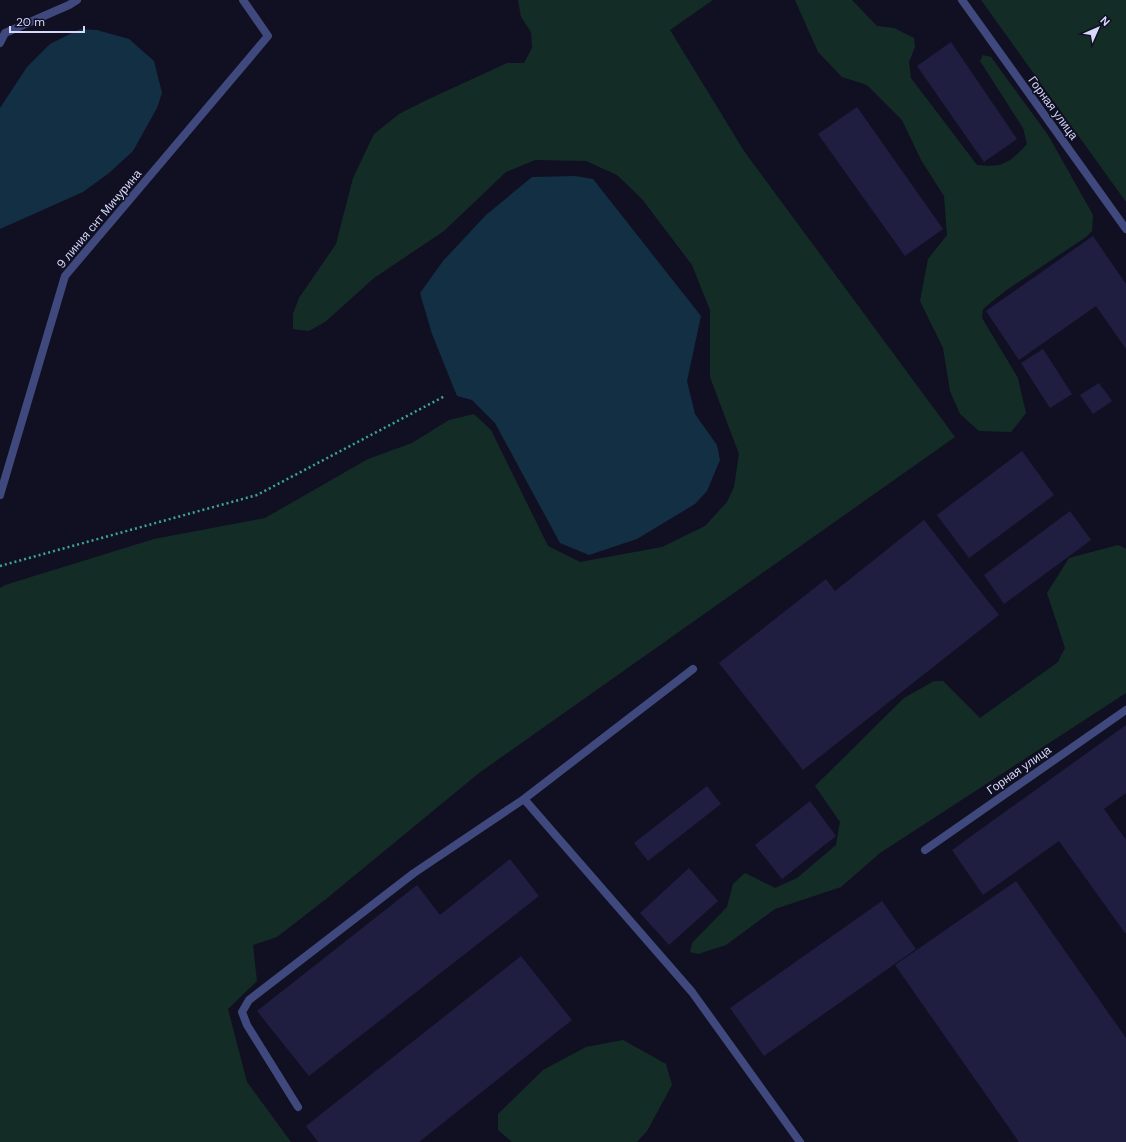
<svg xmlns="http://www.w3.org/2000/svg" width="1126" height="1142" font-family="'DM Sans',sans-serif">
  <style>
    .green { fill: #142c26 }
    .water { fill: #132f44 }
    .building { fill: #1f1e41 }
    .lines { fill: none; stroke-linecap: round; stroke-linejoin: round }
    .path { stroke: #3aaa8e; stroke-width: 2.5; stroke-dasharray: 2 3; stroke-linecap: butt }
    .lane { stroke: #40497d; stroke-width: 8 }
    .street { stroke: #40497d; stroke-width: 8 }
    .labels { text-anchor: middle; stroke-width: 3; stroke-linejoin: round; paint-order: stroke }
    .street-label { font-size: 12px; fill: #d5d8fb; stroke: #101022 }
  </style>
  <rect width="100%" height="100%" fill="#101022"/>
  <path class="green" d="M518 0H713L670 30 744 151 955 437 479 773 326 899 277 937 253 945 257 981 228 1009 247 1082 291 1142H0V588L5 585 154 539 265 518 368 459 412 443 449 420 474 414 491 430 548 546 580 562 662 547 705 526 727 502 734 487 739 454 710 377V310L692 265 642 199 617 175 586 161 535 160 506 172 444 231 374 278 325 322 309 331 293 329V314L299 298 336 244 353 178 374 134 399 114 429 99 507 63H524L532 48 531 32 521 17Z
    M795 0H852L877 26 894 28 914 38 915 47 909 62 911 78 977 165C1004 168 1009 163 1027 144L1023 128 980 61 983 55 991 57 1048 135 1093 215 1092 231 1086 237 1005 291 983 309 982 318 1018 378 1026 413 1011 432 979 431 960 414 950 391 943 348 920 301 928 259 947 235 944 196 921 160 902 120 867 85 842 77 818 52Z
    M981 0H1126V202Z
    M1118 545 1126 549V693L880 853 841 887 775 909 726 945 698 954 690 952 692 943 727 907 733 884 745 873 775 888 797 878 836 845 840 822 815 786 904 698 934 681H943L980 718 1058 662 1065 648 1047 593 1069 558Z
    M623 1040 666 1064 672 1085 647 1131 637 1142H512L498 1130V1114L543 1070 586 1047Z"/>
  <path class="water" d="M80 29 97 30 129 39 154 61 162 93 157 108 133 151 109 173 83 192 0 229V108L27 67 50 44Z
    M532 177 575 176 593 179 701 316 687 381 695 414 717 445 720 460 707 491 695 504 637 539 589 555 560 543 495 423 472 400 457 396 432 334 420 293 443 261 486 215Z"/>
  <path class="building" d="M951 42 1017 139 984 162 917 66Z
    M857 107 943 229 905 256 818 134Z
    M1093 236 1126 284V349L1096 306 1019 360 986 311Z
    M1043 349 1072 394 1050 408 1021 363Z
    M1099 383 1112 401 1093 414 1080 395Z
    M1022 451 1054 495 969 558 937 515Z
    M1070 511 1091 540 1004 604 984 575Z
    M924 520 999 615 803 770 719 663 826 579 835 591Z
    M1126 725V793L1104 809 1126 840V932L1125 933 1059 841 983 895 952 850Z
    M707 786 721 804 648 861 634 843Z
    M810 801 836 836 782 879 755 845Z
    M510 859 539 896 309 1076 257 1011 417 885 440 915Z
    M689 868 718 901 669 945 640 913Z
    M1016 881 1126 1038V1142H1019L895 965Z
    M882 901 916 949 764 1056 730 1008Z
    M521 956 572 1020 419 1142H318L306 1126Z"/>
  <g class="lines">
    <path class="path" d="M0 566 257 495 445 396"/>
    <path class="lane" d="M0 43 5 33 69 5 77 0
      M524 799 692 992 800 1142
      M298 1107 247 1025 242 1012 249 1000 414 873 524 799 693 669"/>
    <path class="street" d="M962 0 1126 229
      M0 495 65 276 268 36 243 0
      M925 850 1126 710"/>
  </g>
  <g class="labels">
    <g class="street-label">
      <text transform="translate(1053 108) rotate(54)" y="4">Горная улица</text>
      <text transform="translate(99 219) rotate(-50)" y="4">9 линия снт Мичурина</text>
      <text transform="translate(1019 770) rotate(-35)" y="4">Горная улица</text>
    </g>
  </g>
  <g transform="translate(1098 28) rotate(45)" stroke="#101022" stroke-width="3" paint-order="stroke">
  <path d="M0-3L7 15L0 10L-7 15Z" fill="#d5d8fb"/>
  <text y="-6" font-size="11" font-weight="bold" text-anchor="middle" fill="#d5d8fb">N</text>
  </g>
  <path d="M10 26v6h74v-6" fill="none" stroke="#d5d8fb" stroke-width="2"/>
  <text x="16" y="26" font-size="12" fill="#d5d8fb" stroke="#101022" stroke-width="3" paint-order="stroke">20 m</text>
</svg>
